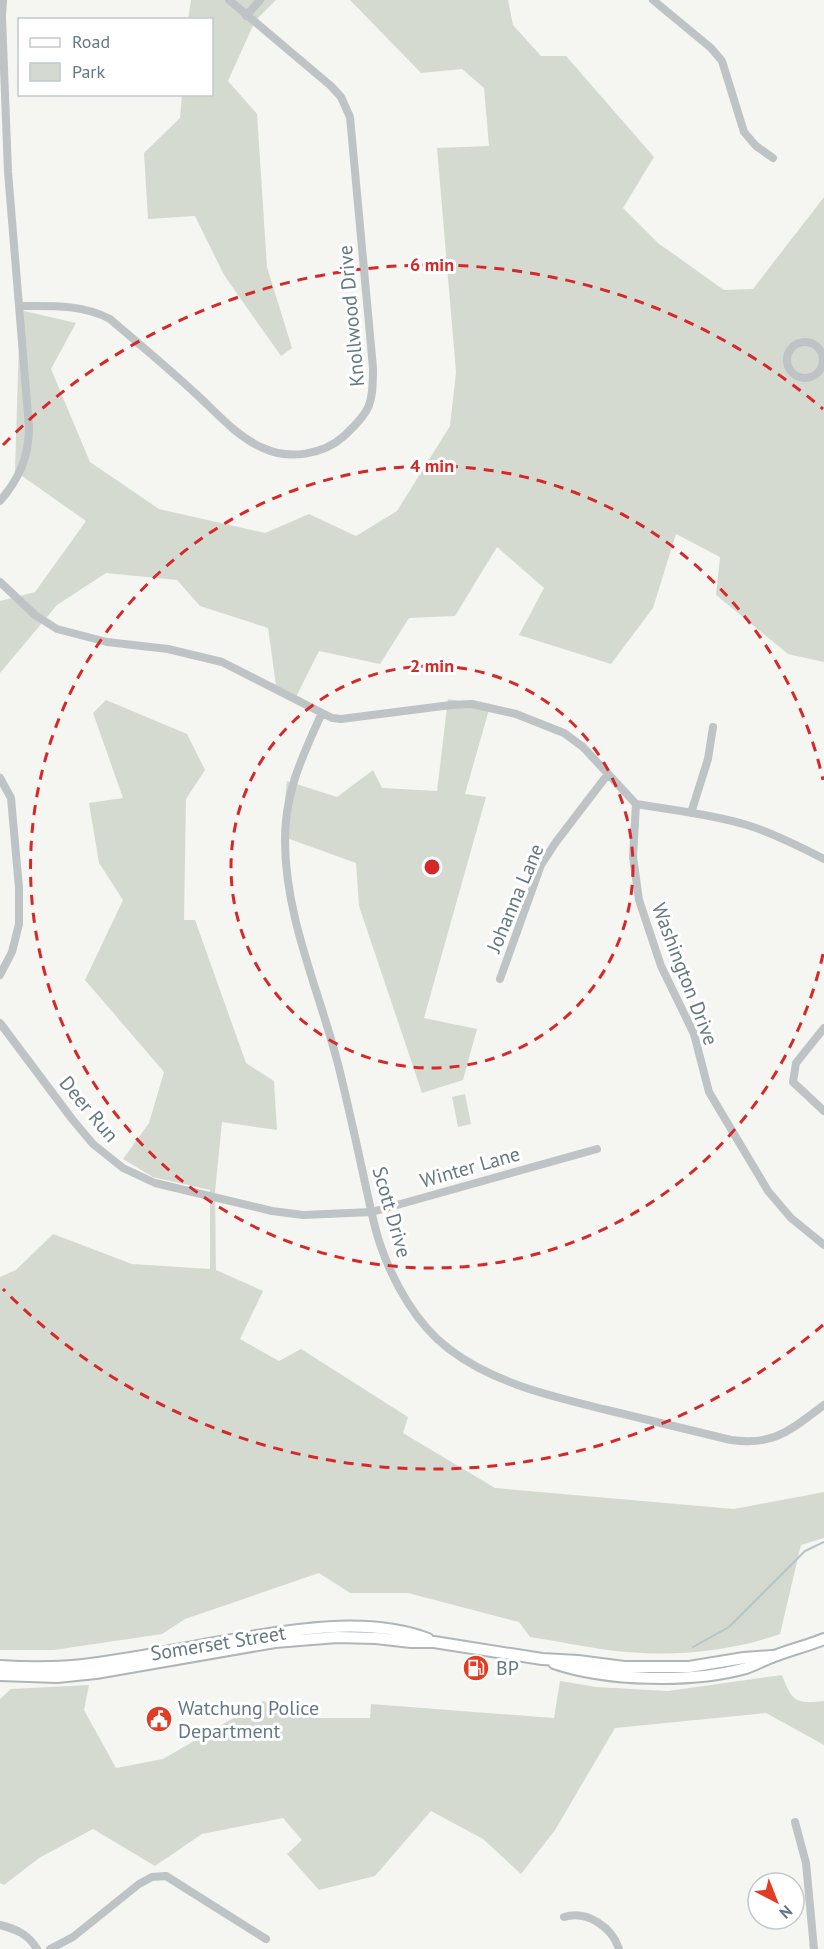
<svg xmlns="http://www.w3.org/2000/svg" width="824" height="1949" font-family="'PT Sans',sans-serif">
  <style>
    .green { fill: #d5dad0 }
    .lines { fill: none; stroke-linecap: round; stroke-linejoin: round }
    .stream { stroke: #b6c4c7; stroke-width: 2 }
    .major-casing { stroke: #afb5b8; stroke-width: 14 }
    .minor { stroke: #bec3c5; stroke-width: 8 }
    .major { stroke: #fff; stroke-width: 10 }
    .ring { fill: none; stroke: #d62828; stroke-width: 3; stroke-dasharray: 10 8 }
    .labels { text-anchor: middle; stroke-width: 6; stroke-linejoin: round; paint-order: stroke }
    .street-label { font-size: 20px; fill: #647882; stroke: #fff }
    .poi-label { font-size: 20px; fill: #647882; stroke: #fff; text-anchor: start }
    .centre { fill: #d62828; stroke: #fff; stroke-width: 3 }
    .ring-label { font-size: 18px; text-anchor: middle; font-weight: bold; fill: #d62828; stroke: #fff; stroke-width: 6; stroke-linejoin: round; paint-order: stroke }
  </style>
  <rect width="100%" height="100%" fill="#f5f5f1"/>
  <path class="green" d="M191 0H276L255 21 228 81 257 114 267 267 292 348 281 356 224 275 195 216 148 219 144 153 180 118 182 95 212 94V20L188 19Z
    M350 0H508L513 25 541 56H566L654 157 623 208 658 243 724 290 753 289 824 197V662L788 654 716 595 720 557 676 534 653 608 611 664 519 635 544 588 497 547 455 616 409 618 380 664 319 651 296 697 276 685 268 628 200 606 177 580 106 573 57 605 0 673V601L35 592 86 521 15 471 20 310 76 323 51 369 90 462 159 509 265 533 309 514 356 536 397 511 450 426 456 372 437 148 489 146 484 88 462 69 421 73Z
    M448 699 490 706 465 794 486 797 424 1018 477 1029 463 1080 422 1093 359 906 356 863 281 836 287 781 337 797 373 770 382 788 437 791Z
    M106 700 187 734 205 770 186 799 184 920H195L246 1063 274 1081 277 1130 222 1122 215 1192 216 1270 263 1291 240 1339 279 1361 301 1349 408 1417 403 1433 495 1488 734 1509 824 1492V1538L801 1545 780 1634C729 1652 670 1657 616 1651 588 1648 559 1641 530 1637L519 1622 408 1593H350L319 1573 185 1619 162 1634 54 1650H0V1277L16 1270 53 1234 132 1264 210 1269V1190L153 1177 123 1159 149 1123 164 1072 85 980 123 900 99 863 89 803 123 798 93 713Z
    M465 1094 471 1124 458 1127 452 1097Z
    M782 1675C792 1702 796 1704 824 1701V1745L766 1713 615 1728 555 1830 521 1874 483 1839 431 1811 375 1876 319 1890 287 1854 302 1840 283 1818 202 1834 155 1866 93 1829 39 1858 4 1885 0 1883V1699L11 1689 89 1685 84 1710 116 1768 163 1759 263 1701 314 1718H370L371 1704 554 1718 560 1681 596 1687 668 1691Z"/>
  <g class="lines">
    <path class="stream" d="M693 1647 729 1627 805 1551 824 1542"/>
    <defs>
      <path id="major" d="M554 1663C607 1681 692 1683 746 1668 755 1665 763 1660 772 1657 789 1650 807 1646 824 1639
        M0 1666C30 1668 61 1668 91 1664 136 1658 181 1649 226 1641 289 1630 367 1616 428 1639
        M0 1675 57 1677 96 1673 275 1642 337 1637 376 1638 411 1642H434L542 1659 578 1661 624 1667H689L744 1658 772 1656"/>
    </defs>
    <use href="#major" class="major-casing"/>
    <path class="minor" d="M653 0 711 48 722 61 744 132 756 146 773 158
      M246 16 260 0
      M20 306C50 306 82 304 110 319 139 344 168 368 196 394 216 412 237 437 263 448 289 460 323 455 344 436 371 411 373 404 373 368L350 117 341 97 331 86 229 0
      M787 360a18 18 0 1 1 36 0a18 18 0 1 1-36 0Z
      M0 501C19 479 29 457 29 427L8 172 2 17 3 0
      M0 582 35 615 57 629 107 642 168 649 222 662 332 718 341 719 451 705 472 704 516 714 564 733 583 747 636 804 633 857 639 900 661 966 694 1034 709 1092 768 1191 791 1218 824 1245
      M321 715C302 757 285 792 285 840 285 919 320 992 339 1068 349 1109 358 1150 367 1192 371 1209 374 1227 380 1244 393 1282 416 1324 449 1349 495 1384 552 1396 607 1410 648 1420 690 1430 731 1440 775 1446 790 1430 824 1405
      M636 804C672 810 711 814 747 825 773 833 799 846 824 859
      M691 813 708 759 713 727
      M0 975 12 952 19 924V888L11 798 0 778
      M500 979 541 865 556 842 608 774
      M0 1023 72 1119 93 1144 123 1168 155 1183 272 1211 303 1215 372 1212 597 1149
      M824 1028 796 1063 793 1082 824 1111
      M795 1822 806 1863 814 1949
      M564 1917C587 1910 612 1927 619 1949
      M0 1925C16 1929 28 1934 37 1949
      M50 1949 73 1937 139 1884 152 1877 166 1876 266 1939"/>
    <use href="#major" class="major"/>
  </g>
  <g class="ring">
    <circle cx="432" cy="867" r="201"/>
    <path d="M823 954A401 401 0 1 1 823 780"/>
    <path d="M823 1325A602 602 0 0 1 3 1289M3 445A602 602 0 0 1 823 409"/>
  </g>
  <defs>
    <symbol id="fuel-disc" viewBox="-11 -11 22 22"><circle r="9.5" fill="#e23c24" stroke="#fff"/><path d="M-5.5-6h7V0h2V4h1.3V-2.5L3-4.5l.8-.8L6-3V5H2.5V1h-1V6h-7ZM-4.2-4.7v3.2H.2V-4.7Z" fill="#fff"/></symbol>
    <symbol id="civic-disc" viewBox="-11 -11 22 22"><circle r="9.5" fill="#e23c24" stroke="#fff"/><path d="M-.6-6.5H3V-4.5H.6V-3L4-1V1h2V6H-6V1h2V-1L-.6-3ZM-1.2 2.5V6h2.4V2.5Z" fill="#fff"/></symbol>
  </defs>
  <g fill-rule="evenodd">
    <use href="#fuel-disc" x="461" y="1653" width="30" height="30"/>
    <use href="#civic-disc" x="144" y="1704" width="30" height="30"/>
  </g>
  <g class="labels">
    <g class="street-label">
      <text transform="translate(351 316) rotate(-95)" y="7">Knollwood Drive</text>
      <text transform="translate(515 898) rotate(-67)" y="7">Johanna Lane</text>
      <text transform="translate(685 974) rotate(69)" y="7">Washington Drive</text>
      <text transform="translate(89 1109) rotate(50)" y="7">Deer Run</text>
      <text transform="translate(470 1167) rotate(-16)" y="7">Winter Lane</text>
      <text transform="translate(392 1212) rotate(74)" y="7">Scott Drive</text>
      <text transform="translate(218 1643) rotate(-9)" y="7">Somerset Street</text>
    </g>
    <g class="poi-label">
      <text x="496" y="1675">BP</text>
      <text x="178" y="1715">Watchung Police<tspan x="178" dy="23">Department</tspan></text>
    </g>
  </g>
  <circle cx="432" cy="867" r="9" class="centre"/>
  <g class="ring-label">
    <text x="432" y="271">6 min</text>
    <text x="432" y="472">4 min</text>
    <text x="432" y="672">2 min</text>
  </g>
  <rect x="18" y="18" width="195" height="78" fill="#ffffff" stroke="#c1c9cd" stroke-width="1.5"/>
  <rect x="30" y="38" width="30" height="9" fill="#ffffff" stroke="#c1c9cd" stroke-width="1.5"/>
  <text x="72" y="48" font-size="18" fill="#647882">Road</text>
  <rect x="30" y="63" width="30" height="18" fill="#d5dad0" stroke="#c1c9cd" stroke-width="1.5"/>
  <text x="72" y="78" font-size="18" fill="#647882">Park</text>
  <g transform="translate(776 1901) rotate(138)"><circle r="28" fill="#ffffff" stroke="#c1c9cd" stroke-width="1.5"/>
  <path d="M0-4.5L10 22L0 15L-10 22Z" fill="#e23c24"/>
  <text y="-9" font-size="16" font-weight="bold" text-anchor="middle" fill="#647882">N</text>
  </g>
</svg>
